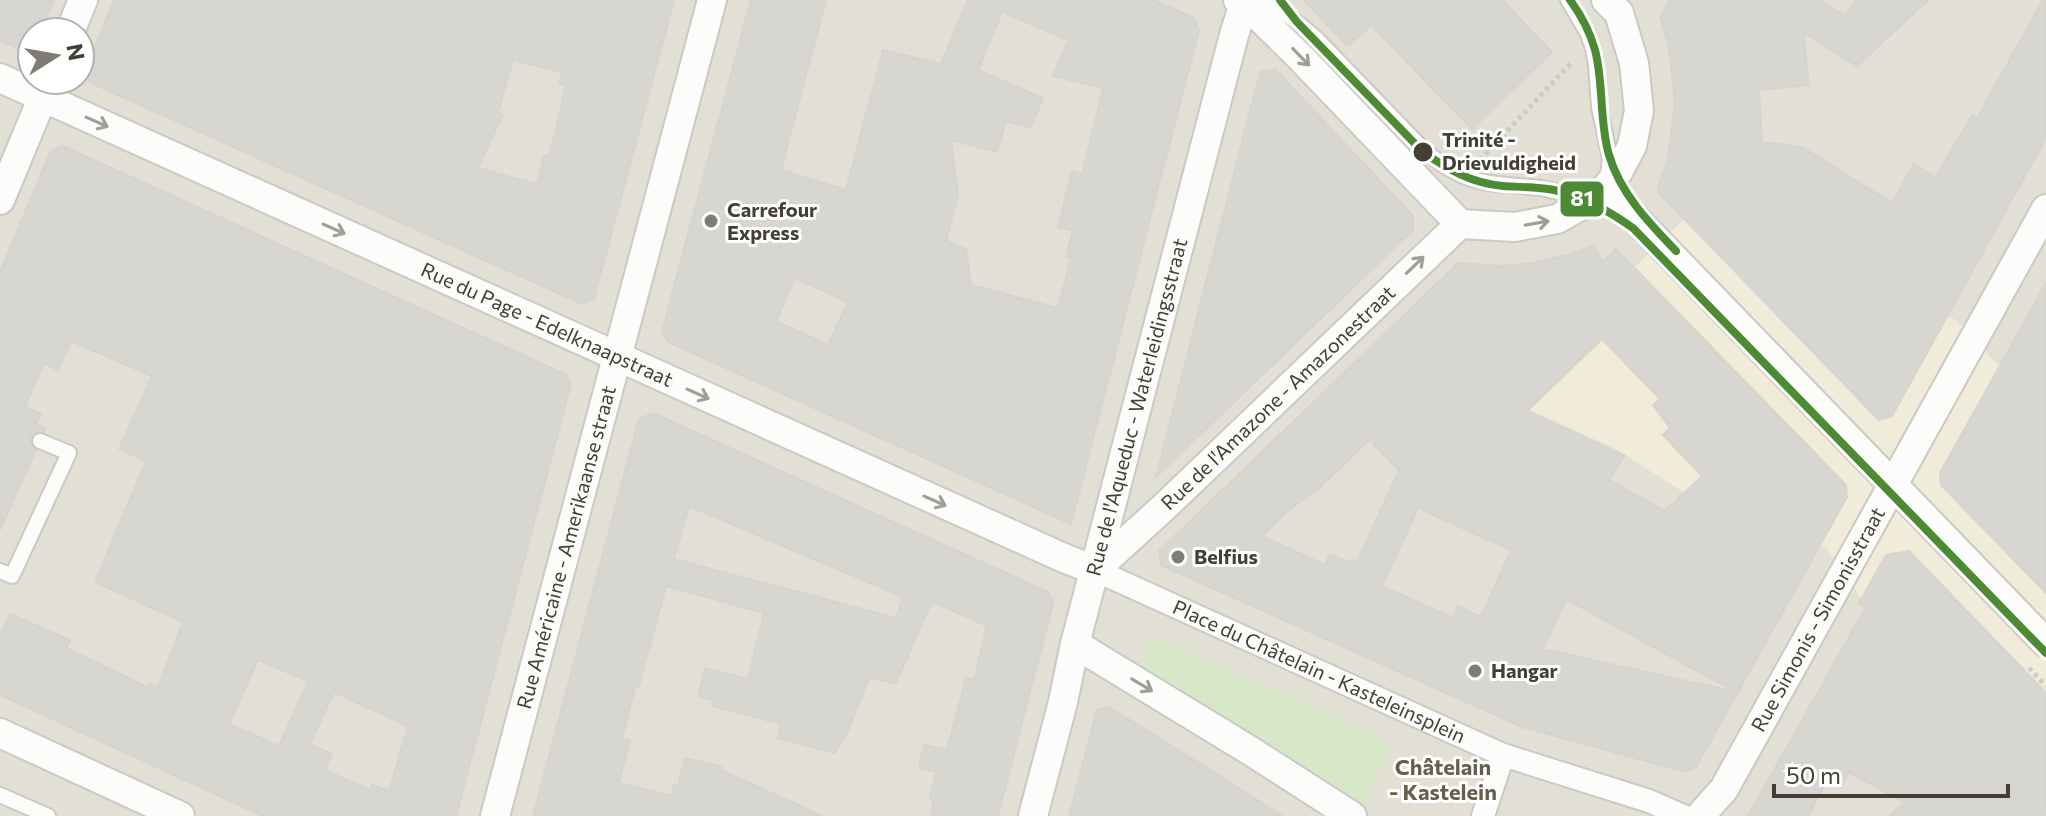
<svg xmlns="http://www.w3.org/2000/svg" width="2046" height="816" font-family="Commissioner,sans-serif">
  <style>
    .residential { fill: #e2e0d5; fill-rule: evenodd }
    .commercial { fill: #f1ebda }
    .green { fill: #d7e8c8 }
    .building { fill: #d7d6d0; stroke: #d6d4cd; stroke-width: 2; fill-rule: evenodd }
    .lines { fill: none; stroke-linecap: round; stroke-linejoin: round }
    .service-casing { stroke: #cac9c3; stroke-width: 18 }
    .pedestrian-casing { stroke: #cac9c3; stroke-width: 26 }
    .minor-casing { stroke: #cac9c3; stroke-width: 32 }
    .path { stroke: #cccbc6; stroke-width: 5; stroke-dasharray: 4 4; stroke-linecap: butt }
    .service { stroke: #fcfcfb; stroke-width: 14 }
    .pedestrian { stroke: #fcfcfb; stroke-width: 22 }
    .minor { stroke: #fcfcfb; stroke-width: 28 }
    .tram-1-casing { stroke: #fff; stroke-width: 14 }
    .tram-1 { stroke: #4c8b33; stroke-width: 8 }
    .oneway { stroke: #a09e98 }
    .stop-dot { fill: #433f34; stroke: #fff; stroke-width: 3 }
    .poi-dot { fill: #7f7c73; stroke: #fff; stroke-width: 3 }
    .labels { text-anchor: middle; stroke-width: 6; stroke-linejoin: round; paint-order: stroke }
    .stop-label { font-size: 20px; font-weight: bold; fill: #433f34; stroke: #fff; text-anchor: start }
    .poi-label { font-size: 20px; font-weight: bold; fill: #433f34; stroke: #fff; text-anchor: start }
    .street-label { font-size: 20px; fill: #433f34; stroke: #fff }
    .neighbourhood-label { font-size: 22px; font-weight: bold; fill: #655f4c; stroke: #fff }
    .line-badge { stroke: #fff; stroke-width: 3 }
    .badge-label { font-size: 22px; text-anchor: middle; font-weight: bold; fill: #fff }
  </style>
  <rect width="100%" height="100%" fill="#eeede7"/>
  <path class="residential" d="M0 0H2046V816H0ZM32 32H80V80H32Z"/>
  <path class="commercial" d="M1730 182 1957 321 2001 368 2046 394V816H1894L1891 813 1952 757 1889 624 1860 597 1827 549 1786 522 1771 538 1683 492 1616 449 1489 391 1636 266 1681 222Z"/>
  <path class="green" d="M1151 638 1277 690 1391 744 1363 807 1140 671Z"/>
  <path class="building" d="M0 0H54L41 32H32V55L0 40Z
    M114 0H674L594 299 582 304 89 82 85 71ZM513 60 562 72 559 84 566 86 549 157 544 155 537 184 478 168 503 114 498 113Z
    M751 0H826L781 170 846 190 883 50 941 64 968 0H1153L1193 17 1199 30 1071 524 668 342 662 331ZM1002 12 1068 40 1053 76 1103 88 1082 174 1072 171 1058 227 1073 231 1066 257 1071 258 1058 308 971 285 966 249 946 241 958 195 951 140 997 152 1006 121 1031 127 1043 98 978 70ZM795 278 848 302 828 345 776 321Z
    M1304 0H1502L1552 52 1472 129 1371 25 1349 45 1348 43 1346 45Z
    M1670 0H1819L1846 16 1856 0H1928L1857 66 1803 32 1809 85 1759 90 1762 142 1802 147 1892 203 1914 164 1936 177 1972 115 1977 118 2043 0H2046V138L1892 416 1879 420 1660 194 1658 187 1668 159 1675 103 1669 47 1660 17Z
    M1275 69 1413 216V230L1156 477 1260 72Z
    M63 146 567 375 571 384 456 816H263L0 695V637L10 614 70 640 66 648 147 687 149 683 158 687 183 622 95 582 146 461 119 449 152 376 71 341 58 370 44 363 25 407 41 414 36 424 45 428 44 432 38 431 31 436 30 443 36 450 0 530V272L51 150ZM258 660 308 681 279 746 229 724ZM334 692 408 726 389 791 372 785 370 790 324 770 332 754 310 744Z
    M1594 246 1602 262 1616 249 1846 485 1847 497 1696 767 1686 772 1522 727 1161 565 1159 551 1458 263 1503 266 1534 263 1568 255ZM1602 339 1660 399 1653 405 1670 428 1663 435 1702 476 1665 511 1609 480 1625 456 1527 411ZM1378 436 1374 445 1399 470 1357 562 1353 560 1351 563 1330 554 1325 565 1262 536 1289 510 1319 488 1369 440 1372 442ZM1418 508 1511 550 1481 617 1458 606 1453 618 1382 586ZM1566 599 1736 692 1543 649Z
    M2046 283V593L1941 485 1940 473Z
    M653 413 1048 592 1053 603 998 816H930L934 800 930 799 936 772 919 768 924 744 947 750 966 678 974 680 987 626 932 601 896 683 869 678 848 731 835 753 778 738 781 724 712 706 713 700 698 696 705 668 748 679 764 613 666 586 639 686 636 685 622 739 630 741 619 783 672 796 674 785 678 786 685 758 722 767 721 770 822 816H533L639 419ZM689 506 903 597 896 618 674 559Z
    M1909 551 2046 693V816H1889L1904 802 1849 772 1841 787 1828 779 1808 816H1748L1866 607 1859 603 1886 555Z
    M1109 707 1180 751 1283 816H1069L1097 710Z"/>
  <g class="lines">
    <defs>
      <path id="service" d="M1568 0 1588 34 1593 49 1596 65 1599 107 1610 158 1608 176
        M1249 2C1274 0 1298 23 1316 38L1424 150C1469 188 1486 182 1541 188 1558 191 1574 199 1590 194
        M0 571 12 576 69 453 40 441
        M0 795 48 816"/>
      <g id="pedestrian">
        <path id="s1" d="M1095 570 1503 755 1649 801 1683 816"/>
        <path d="M1483 816 1503 755"/>
      </g>
      <g id="minor">
        <path d="M1238 0 1245 3 1298 55 1460 224"/>
        <path d="M70 32 83 0"/>
        <path id="s2" d="M0 78 1066 559 1095 570"/>
        <path d="M1606 188 2046 643"/>
        <path d="M0 200 49 82"/>
        <path d="M1460 224 1515 227 1557 219 1589 201 1606 188 1617 174 1632 146 1639 111 1634 63 1619 13 1606 0"/>
        <path id="s3" d="M1096 569 1163 508 1460 224"/>
        <path d="M1075 644 1249 750 1352 816"/>
        <path d="M0 733 180 816"/>
        <path id="s4" d="M495 816 712 0"/>
        <path id="s5" d="M1033 816 1063 702 1075 644 1234 35 1245 0"/>
        <path id="s6" d="M1700 816 1724 789 2046 209"/>
      </g>
    </defs>
    <use href="#service" class="service-casing"/>
    <use href="#pedestrian" class="pedestrian-casing"/>
    <use href="#minor" class="minor-casing"/>
    <path class="path" d="M1480 160 1572 62
      M2029 668 2046 686"/>
    <use href="#service" class="service"/>
    <use href="#pedestrian" class="pedestrian"/>
    <use href="#minor" class="minor"/>
    <defs>
      <path id="tram-1" d="M1280 0 1297 22 1423 152C1449 170 1471 183 1503 186 1520 187 1537 187 1554 190 1583 196 1609 211 1633 228L2046 653
        M1570 0C1581 15 1590 32 1595 50 1604 84 1599 121 1609 155 1620 193 1649 223 1676 251"/>
    </defs>
    <use href="#tram-1" class="tram-1-casing"/>
    <use href="#tram-1" class="tram-1"/>
  </g>
  <defs><path id="oneway-shaft" d="M-6 0H5M1.5-3L5.5 0L1.5 3" fill="none" stroke-width="1.6" stroke-linecap="round" stroke-linejoin="round" transform="scale(2)"/></defs>
  <g class="oneway">
    <use href="#oneway-shaft" transform="translate(1301 57) rotate(46)"/>
    <use href="#oneway-shaft" transform="translate(97 122) rotate(24)"/>
    <use href="#oneway-shaft" transform="translate(1537 223) rotate(-10)"/>
    <use href="#oneway-shaft" transform="translate(334 229) rotate(24)"/>
    <use href="#oneway-shaft" transform="translate(1415 265) rotate(-44)"/>
    <use href="#oneway-shaft" transform="translate(698 394) rotate(24)"/>
    <use href="#oneway-shaft" transform="translate(935 501) rotate(24)"/>
    <use href="#oneway-shaft" transform="translate(1142 685) rotate(31)"/>
  </g>
  <circle class="stop-dot" cx="1423" cy="152" r="11"/>
  <g class="poi-dot">
    <circle cx="711" cy="221" r="8"/>
    <circle cx="1178" cy="557" r="8"/>
    <circle cx="1475" cy="671" r="8"/>
  </g>
  <g class="labels">
    <g class="stop-label">
      <text x="1442" y="147">Trinité -<tspan x="1442" dy="23">Drievuldigheid</tspan></text>
    </g>
    <g class="poi-label">
      <text x="727" y="217">Carrefour<tspan x="727" dy="23">Express</tspan></text>
      <text x="1194" y="564">Belfius</text>
      <text x="1491" y="678">Hangar</text>
    </g>
    <g class="street-label">
      <text dy="7" stroke="none"><textPath href="#s2" startOffset="600">Rue du Page - Edelknaapstraat</textPath></text>
      <text dy="7" stroke="none"><textPath href="#s3" startOffset="250">Rue de l'Amazone - Amazonestraat</textPath></text>
      <text dy="7" stroke="none"><textPath href="#s5" startOffset="422">Rue de l'Aqueduc - Waterleidingsstraat</textPath></text>
      <text dy="7" stroke="none"><textPath href="#s4" startOffset="278">Rue Américaine - Amerikaanse straat</textPath></text>
      <text dy="7" stroke="none"><textPath href="#s6" startOffset="230">Rue Simonis - Simonisstraat</textPath></text>
      <text dy="7" stroke="none"><textPath href="#s1" startOffset="246">Place du Châtelain - Kasteleinsplein</textPath></text>
    </g>
    <g class="neighbourhood-label">
      <text x="1443" y="775">Châtelain<tspan x="1443" dy="25">- Kastelein</tspan></text>
    </g>
  </g>
  <rect class="line-badge" x="1559" y="180" width="46" height="38" rx="8" fill="#4c8b33"/>
  <g class="badge-label">
    <text x="1582" y="206">81</text>
  </g>
  <g transform="translate(56 56) rotate(79)"><circle r="38" fill="#ffffff" stroke="#b4b2ae" stroke-width="2"/>
  <path d="M0-6L14 30L0 20L-14 30Z" fill="#7f7c73"/>
  <text y="-12" font-size="22" font-weight="bold" text-anchor="middle" fill="#433f34">N</text>
  </g>
  <path d="M1774 784v12h234v-12" fill="none" stroke="#433f34" stroke-width="4"/>
  <text x="1786" y="784" font-size="24" fill="#433f34" stroke="#ffffff" stroke-width="6" paint-order="stroke">50 m</text>
</svg>
